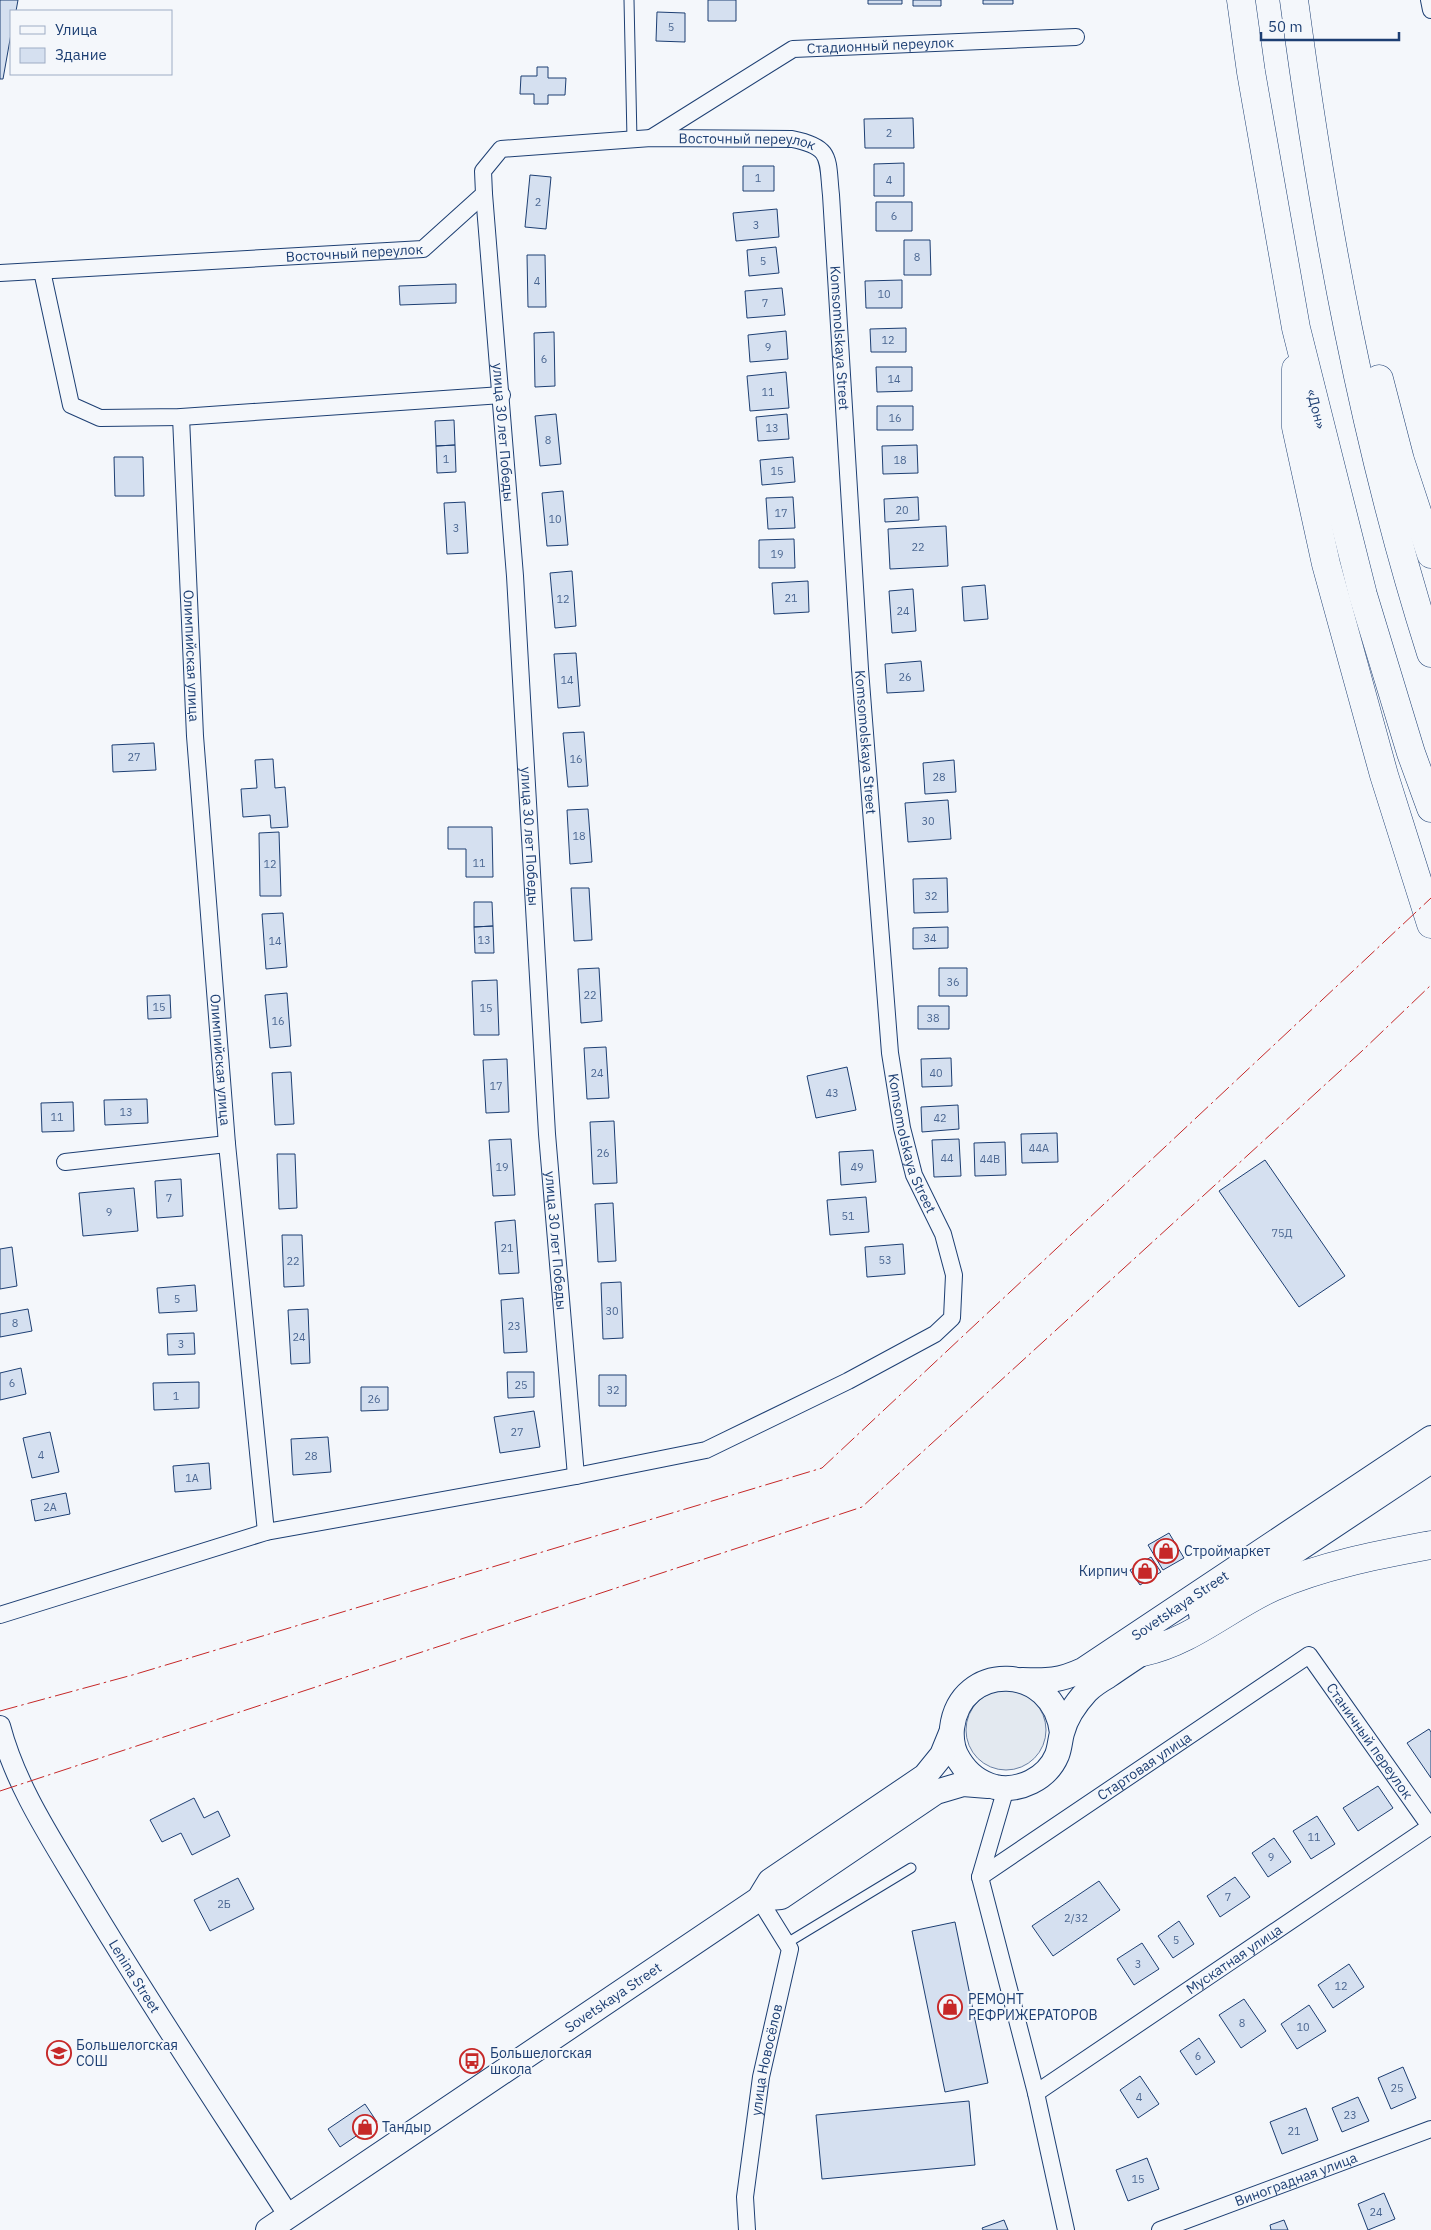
<svg xmlns="http://www.w3.org/2000/svg" width="1431" height="2230" font-family="'IBM Plex Sans',sans-serif">
  <style>
    .green { fill: #e3e9f0; stroke: #687fa3 }
    .building { fill: #d5e0f0; stroke: #1d3f73 }
    .lines { fill: none; stroke-linecap: round; stroke-linejoin: round }
    .service-casing { stroke: #1d3f73; stroke-width: 11 }
    .minor-casing { stroke: #1d3f73; stroke-width: 18 }
    .tertiary-casing { stroke: #1d3f73; stroke-width: 22 }
    .secondary-casing { stroke: #1d3f73; stroke-width: 26 }
    .motorway-casing { stroke: #1d3f73; stroke-width: 29 }
    .service { stroke: #f4f7fb; stroke-width: 9 }
    .minor { stroke: #f4f7fb; stroke-width: 16 }
    .tertiary { stroke: #f4f7fb; stroke-width: 20 }
    .secondary { stroke: #f4f7fb; stroke-width: 24 }
    .motorway { stroke: #f4f7fb; stroke-width: 28 }
    .power { stroke: #c62828; stroke-width: 1; stroke-dasharray: 18 4 2.5 4; stroke-linecap: butt }
    .labels { text-anchor: middle; stroke-width: 4; stroke-linejoin: round; paint-order: stroke }
    .number-label { font-size: 11px; fill: #4b6792 }
    .street-label { font-size: 14px; fill: #1d3f73; stroke: #f4f7fb }
    .poi-label { font-size: 14px; fill: #1d3f73; stroke: #f4f7fb; text-anchor: start }
  </style>
  <rect width="100%" height="100%" fill="#f4f7fb"/>
  <path class="green" d="M966 1730a40 40 0 1 1 80 0a40 40 0 1 1-80 0Z"/>
  <path class="building" d="M0 0H18L16 11H11V34L3 79H0Z
    M708 0H736V21H708Z
    M868 0H902V4H868Z
    M913 0H941V6H913Z
    M983 0H1013V4H983Z
    M657 12 685 13V42L656 41Z
    M537 67H548V78H566L565 95H548V104H534V94H520L521 76H537Z
    M913 118 914 148H865L864 119Z
    M904 163V196H874V164Z
    M743 166H774V191H743Z
    M530 175 551 177 546 229 525 227Z
    M876 202H912V231H876Z
    M777 209 779 237 736 241 733 213Z
    M904 240H930L931 275H904Z
    M776 247 779 273 749 276 747 250Z
    M527 255H545L546 307H528Z
    M902 280V308H866L865 281Z
    M456 284V303L400 305 399 286Z
    M782 288 785 315 747 318 745 291Z
    M906 328V352H871L870 329Z
    M786 331 788 359 750 362 748 335Z
    M554 332 555 386 535 387 534 333Z
    M876 367H912V391L877 392Z
    M786 372 789 408 750 411 747 376Z
    M877 406H913V430H877Z
    M556 414 561 464 540 466 535 416Z
    M787 414 789 439 758 441 756 417Z
    M454 420 455 445 436 446 435 421Z
    M455 445 456 472 437 473 436 446Z
    M917 445 918 473 883 474 882 446Z
    M114 457H143L144 496H115Z
    M793 457 795 482 762 485 760 460Z
    M563 491 568 545 547 546 542 493Z
    M793 497 795 528 768 529 766 498Z
    M918 497 919 520 885 522 884 499Z
    M465 502 468 553 447 554 444 503Z
    M946 526 948 566 890 569 888 529Z
    M794 539 795 568H759V540Z
    M572 571 576 626 555 628 550 573Z
    M808 581 809 612 774 614 772 583Z
    M985 585 988 619 964 621 962 587Z
    M913 589 916 631 892 633 889 591Z
    M576 653 580 706 558 708 554 654Z
    M921 661 924 691 887 693 885 664Z
    M584 732 588 786 568 787 563 733Z
    M154 743 156 770 113 772 112 745Z
    M273 759 275 788 285 787 288 827 271 828 270 815 243 817 241 789 257 788 255 760Z
    M954 760 956 792 925 794 923 763Z
    M948 800 951 839 908 842 905 803Z
    M588 809 592 862 570 864 567 810Z
    M448 827H492L493 877H466V849H448Z
    M279 832 281 896H260L259 833Z
    M947 878 948 912 914 913 913 879Z
    M571 888H589L592 940 574 941Z
    M474 902H492L493 926 474 927Z
    M283 913 287 967 266 969 262 914Z
    M493 926 494 953H475L474 927Z
    M948 927V948L913 949V928Z
    M599 968 602 1021 581 1023 578 969Z
    M939 968H967V996H939Z
    M497 980 499 1035H474L472 981Z
    M287 993 291 1046 270 1048 265 995Z
    M170 995 171 1018 148 1019 147 996Z
    M918 1006H949V1029H918Z
    M606 1047 609 1098 587 1099 584 1048Z
    M951 1058 952 1086 922 1087 921 1059Z
    M507 1059 509 1112 486 1113 483 1060Z
    M847 1067 856 1110 816 1118 807 1076Z
    M291 1072 294 1124 275 1125 272 1073Z
    M147 1099 148 1123 105 1125 104 1100Z
    M73 1102 74 1131 42 1132 41 1103Z
    M958 1105 959 1129 922 1132 921 1107Z
    M614 1121 617 1183 593 1184 590 1122Z
    M1057 1133 1058 1162 1022 1163 1021 1134Z
    M511 1139 515 1195 493 1196 489 1140Z
    M959 1139 961 1176 934 1177 932 1140Z
    M1005 1142 1006 1175 975 1176 974 1143Z
    M873 1150 876 1182 841 1185 839 1152Z
    M277 1154H295L297 1208 279 1209Z
    M1265 1160 1345 1276 1299 1307 1219 1191Z
    M181 1179 183 1216 157 1218 155 1181Z
    M134 1188 138 1231 83 1236 79 1193Z
    M866 1197 869 1232 830 1235 827 1200Z
    M613 1203 616 1261 598 1262 595 1204Z
    M515 1220 519 1273 499 1274 495 1222Z
    M282 1235H302L304 1286 284 1287Z
    M903 1244 905 1274 867 1277 865 1247Z
    M12 1247 17 1286 0 1289V1249Z
    M621 1282 623 1338 603 1339 601 1283Z
    M195 1285 197 1311 159 1313 157 1288Z
    M523 1298 527 1352 504 1353 501 1300Z
    M28 1309 32 1331 0 1337V1314Z
    M308 1309 310 1363 291 1364 288 1310Z
    M194 1333 195 1354 168 1355 167 1334Z
    M21 1368 26 1394 0 1400V1373Z
    M507 1372H534V1397L508 1398Z
    M599 1375H626V1406H599Z
    M199 1382V1408L154 1410 153 1383Z
    M361 1387H388V1410L361 1411Z
    M534 1411 540 1447 500 1453 494 1417Z
    M50 1432 59 1472 32 1478 23 1438Z
    M328 1437 331 1472 293 1475 291 1439Z
    M209 1463 211 1489 175 1492 173 1466Z
    M66 1493 70 1514 35 1521 31 1500Z
    M1169 1533 1184 1558 1163 1570 1148 1545Z
    M1151 1557 1161 1572 1140 1585 1130 1570Z
    M1429 1729 1431 1732V1778L1407 1743Z
    M1378 1786 1393 1808 1358 1831 1343 1808Z
    M194 1798 204 1818 218 1811 230 1836 192 1855 181 1833 162 1842 150 1820Z
    M1317 1816 1335 1844 1311 1859 1293 1831Z
    M1274 1838 1291 1862 1268 1877 1252 1853Z
    M1235 1877 1250 1897 1220 1917 1207 1896Z
    M238 1878 254 1909 210 1931 194 1900Z
    M1099 1881 1120 1910 1053 1956 1032 1926Z
    M1179 1921 1194 1944 1173 1958 1158 1936Z
    M955 1922 988 2083 945 2092 912 1931Z
    M1142 1943 1159 1969 1134 1985 1117 1959Z
    M1349 1964 1364 1987 1333 2008 1318 1985Z
    M1244 1999 1266 2031 1241 2048 1219 2015Z
    M1309 2005 1326 2031 1297 2049 1281 2024Z
    M1199 2038 1215 2062 1196 2075 1180 2051Z
    M1403 2067 1416 2098 1391 2109 1378 2078Z
    M1140 2076 1159 2104 1138 2118 1120 2090Z
    M1358 2097 1369 2121 1342 2132 1332 2108Z
    M969 2101 975 2165 822 2179 816 2115Z
    M365 2104 377 2122 340 2147 328 2129Z
    M1306 2108 1318 2140 1282 2154 1270 2122Z
    M1147 2158 1159 2189 1128 2201 1116 2170Z
    M1384 2193 1395 2219 1368 2230 1358 2204Z
    M1004 2220 1008 2230H983L982 2228Z
    M1284 2220 1288 2230H1271L1270 2225Z"/>
  <g class="lines">
    <defs>
      <path id="service" d="M629 0 632 139
        M787 1943 911 1868"/>
      <g id="minor">
        <path d="M1429 0 1431 10"/>
        <path id="s1" d="M651 138 793 49 1076 37"/>
        <path id="s2" d="M484 194 515 576 547 1134 576 1476"/>
        <path d="M42 271 71 405 100 418 181 417 502 395"/>
        <path id="s3" d="M0 273 423 249 484 194 483 171 501 149 651 138 792 139C833 147 827 159 831 195L860 669 890 1053 902 1128 914 1175 943 1234 954 1275 952 1318 935 1334 848 1381 706 1450 576 1476 266 1532 0 1615"/>
        <path id="s4" d="M181 417 195 736 227 1144 266 1532"/>
        <path d="M65 1162 227 1144"/>
        <path d="M1006 1788 980 1877 1036 2093 1066 2230"/>
        <path id="s5" d="M980 1877 1309 1655 1431 1828"/>
        <path id="s6" d="M1036 2093 1431 1826"/>
        <path id="s7" d="M747 2230 745 2197 761 2077 790 1949 759 1899"/>
        <path id="s8" d="M1160 2230 1431 2129"/>
      </g>
      <g id="tertiary">
        <path id="s9" d="M0 1726C16 1787 52 1840 84 1894 149 2003 220 2109 289 2216"/>
      </g>
      <g id="secondary">
        <path d="M1201 1614 1431 1461"/>
        <path id="s10" d="M1022 1680C1048 1681 1059 1681 1083 1670L1431 1438"/>
        <path d="M1062 1733C1054 1662 960 1661 952 1728 951 1739 953 1751 959 1760 967 1773 979 1783 995 1787 1019 1792 1047 1779 1057 1755 1060 1747 1060 1740 1062 1733 1066 1717 1076 1703 1087 1691 1093 1685 1101 1680 1108 1676 1125 1664 1142 1653 1159 1642"/>
        <path d="M759 1899 781 1897 936 1792 963 1784 988 1786"/>
        <path id="s11" d="M268 2230 759 1899 770 1881 925 1776 942 1755 951 1733"/>
      </g>
      <g id="motorway">
        <path id="s12" d="M1241 0 1251 72 1296 328 1363 595 1411 753 1431 808"/>
        <path d="M1294 0C1323 218 1364 443 1431 653"/>
        <path d="M1296 369V427L1326 564 1384 775 1431 924"/>
        <path d="M1379 379 1400 460 1431 554"/>
        <path d="M1143 1652C1191 1642 1229 1607 1273 1587 1323 1565 1378 1555 1431 1545"/>
      </g>
    </defs>
    <use href="#service" class="service-casing"/>
    <use href="#minor" class="minor-casing"/>
    <use href="#tertiary" class="tertiary-casing"/>
    <use href="#secondary" class="secondary-casing"/>
    <use href="#motorway" class="motorway-casing"/>
    <use href="#service" class="service"/>
    <use href="#minor" class="minor"/>
    <use href="#tertiary" class="tertiary"/>
    <use href="#secondary" class="secondary"/>
    <use href="#motorway" class="motorway"/>
    <path class="power" d="M0 1711 136 1674 822 1468 1431 898
      M0 1791 862 1507 1362 1051 1431 985"/>
  </g>
  <defs>
    <symbol id="shop-ring" viewBox="-11 -11 22 22"><circle r="9.5" fill="#f4f7fb" stroke="#c62828" stroke-width="1.5"/><path d="M-5-2.5h2.3a2.7 3.5 0 0 1 5.4 0H5L5.5 6h-11ZM-1.5-2.5h3a1.5 2.3 0 0 0-3 0Z" fill="#c62828"/></symbol>
    <symbol id="school-ring" viewBox="-11 -11 22 22"><circle r="9.5" fill="#f4f7fb" stroke="#c62828" stroke-width="1.5"/><path d="M0-5L7-2L0 1L-7-2ZM-4 1L0 2.5L4 1V4Q0 6-4 4Z" fill="#c62828"/></symbol>
    <symbol id="bus-ring" viewBox="-11 -11 22 22"><circle r="9.5" fill="#f4f7fb" stroke="#c62828" stroke-width="1.5"/><path d="M-5-6H5V4H4V6H2V4H-2V6H-4V4H-5ZM-3.5-4V0h7V-4ZM-3.5 1.2v1.5H-2V1.2ZM2 1.2v1.5H3.5V1.2Z" fill="#c62828"/></symbol>
  </defs>
  <g fill-rule="evenodd">
    <use href="#shop-ring" x="1152" y="1537" width="28" height="28"/>
    <use href="#shop-ring" x="1131" y="1557" width="28" height="28"/>
    <use href="#shop-ring" x="936" y="1993" width="28" height="28"/>
    <use href="#school-ring" x="45" y="2039" width="28" height="28"/>
    <use href="#bus-ring" x="458" y="2047" width="28" height="28"/>
    <use href="#shop-ring" x="351" y="2113" width="28" height="28"/>
  </g>
  <g class="labels">
    <g class="number-label">
      <text x="671" y="31">5</text>
      <text x="889" y="137">2</text>
      <text x="758" y="182">1</text>
      <text x="889" y="184">4</text>
      <text x="538" y="206">2</text>
      <text x="894" y="220">6</text>
      <text x="756" y="229">3</text>
      <text x="917" y="261">8</text>
      <text x="763" y="265">5</text>
      <text x="537" y="285">4</text>
      <text x="884" y="298">10</text>
      <text x="765" y="307">7</text>
      <text x="888" y="344">12</text>
      <text x="768" y="351">9</text>
      <text x="544" y="363">6</text>
      <text x="894" y="383">14</text>
      <text x="768" y="396">11</text>
      <text x="895" y="422">16</text>
      <text x="772" y="432">13</text>
      <text x="548" y="444">8</text>
      <text x="446" y="463">1</text>
      <text x="900" y="464">18</text>
      <text x="777" y="475">15</text>
      <text x="902" y="514">20</text>
      <text x="781" y="517">17</text>
      <text x="555" y="523">10</text>
      <text x="456" y="532">3</text>
      <text x="918" y="551">22</text>
      <text x="777" y="558">19</text>
      <text x="791" y="602">21</text>
      <text x="563" y="603">12</text>
      <text x="903" y="615">24</text>
      <text x="905" y="681">26</text>
      <text x="567" y="684">14</text>
      <text x="134" y="761">27</text>
      <text x="576" y="763">16</text>
      <text x="939" y="781">28</text>
      <text x="928" y="825">30</text>
      <text x="579" y="840">18</text>
      <text x="479" y="867">11</text>
      <text x="270" y="868">12</text>
      <text x="931" y="900">32</text>
      <text x="930" y="942">34</text>
      <text x="484" y="944">13</text>
      <text x="275" y="945">14</text>
      <text x="953" y="986">36</text>
      <text x="590" y="999">22</text>
      <text x="159" y="1011">15</text>
      <text x="486" y="1012">15</text>
      <text x="933" y="1022">38</text>
      <text x="278" y="1025">16</text>
      <text x="597" y="1077">24</text>
      <text x="936" y="1077">40</text>
      <text x="496" y="1090">17</text>
      <text x="832" y="1097">43</text>
      <text x="126" y="1116">13</text>
      <text x="57" y="1121">11</text>
      <text x="940" y="1122">42</text>
      <text x="1039" y="1152">44А</text>
      <text x="603" y="1157">26</text>
      <text x="947" y="1162">44</text>
      <text x="990" y="1163">44В</text>
      <text x="502" y="1171">19</text>
      <text x="857" y="1171">49</text>
      <text x="169" y="1202">7</text>
      <text x="109" y="1216">9</text>
      <text x="848" y="1220">51</text>
      <text x="1282" y="1237">75Д</text>
      <text x="507" y="1252">21</text>
      <text x="885" y="1264">53</text>
      <text x="293" y="1265">22</text>
      <text x="177" y="1303">5</text>
      <text x="612" y="1315">30</text>
      <text x="15" y="1327">8</text>
      <text x="514" y="1330">23</text>
      <text x="299" y="1341">24</text>
      <text x="181" y="1348">3</text>
      <text x="12" y="1387">6</text>
      <text x="521" y="1389">25</text>
      <text x="613" y="1394">32</text>
      <text x="176" y="1400">1</text>
      <text x="374" y="1403">26</text>
      <text x="517" y="1436">27</text>
      <text x="41" y="1459">4</text>
      <text x="311" y="1460">28</text>
      <text x="192" y="1482">1А</text>
      <text x="50" y="1511">2А</text>
      <text x="1314" y="1841">11</text>
      <text x="1271" y="1861">9</text>
      <text x="1228" y="1901">7</text>
      <text x="224" y="1908">2Б</text>
      <text x="1076" y="1922">2/32</text>
      <text x="1176" y="1944">5</text>
      <text x="1138" y="1968">3</text>
      <text x="1341" y="1990">12</text>
      <text x="1242" y="2027">8</text>
      <text x="1303" y="2031">10</text>
      <text x="1198" y="2060">6</text>
      <text x="1397" y="2092">25</text>
      <text x="1139" y="2101">4</text>
      <text x="1350" y="2119">23</text>
      <text x="1294" y="2135">21</text>
      <text x="1138" y="2183">15</text>
      <text x="1376" y="2216">24</text>
    </g>
    <g class="street-label">
      <text dy="5" stroke="none"><textPath href="#s1" startOffset="255">Стадионный переулок</textPath></text>
      <text dy="5" stroke="none"><textPath href="#s3" startOffset="804">Восточный переулок</textPath></text>
      <text dy="5" stroke="none"><textPath href="#s3" startOffset="355">Восточный переулок</textPath></text>
      <text dy="5" stroke="none"><textPath href="#s3" startOffset="1070">Komsomolskaya Street</textPath></text>
      <text dy="5" stroke="none"><textPath href="#s12" startOffset="416">«Дон»</textPath></text>
      <text dy="5" stroke="none"><textPath href="#s2" startOffset="239">улица 30 лет Победы</textPath></text>
      <text dy="5" stroke="none"><textPath href="#s4" startOffset="239">Олимпийская улица</textPath></text>
      <text dy="5" stroke="none"><textPath href="#s3" startOffset="1475">Komsomolskaya Street</textPath></text>
      <text dy="5" stroke="none"><textPath href="#s2" startOffset="644">улица 30 лет Победы</textPath></text>
      <text dy="5" stroke="none"><textPath href="#s4" startOffset="644">Олимпийская улица</textPath></text>
      <text dy="5" stroke="none"><textPath href="#s3" startOffset="1880">Komsomolskaya Street</textPath></text>
      <text dy="5" stroke="none"><textPath href="#s2" startOffset="1049">улица 30 лет Победы</textPath></text>
      <text dy="5" stroke="none"><textPath href="#s10" startOffset="179">Sovetskaya Street</textPath></text>
      <text dy="5" stroke="none"><textPath href="#s5" startOffset="502">Станичный переулок</textPath></text>
      <text dy="5" stroke="none"><textPath href="#s5" startOffset="198">Стартовая улица</textPath></text>
      <text dy="5" stroke="none"><textPath href="#s6" startOffset="239">Мускатная улица</textPath></text>
      <text dy="5" stroke="none"><textPath href="#s9" startOffset="285">Lenina Street</textPath></text>
      <text dy="5" stroke="none"><textPath href="#s11" startOffset="416">Sovetskaya Street</textPath></text>
      <text dy="5" stroke="none"><textPath href="#s7" startOffset="172">улица Новосёлов</textPath></text>
      <text dy="5" stroke="none"><textPath href="#s8" startOffset="145">Виноградная улица</textPath></text>
    </g>
    <g class="poi-label">
      <text x="1184" y="1556">Строймаркет</text>
      <text x="1128" y="1576" text-anchor="end">Кирпич</text>
      <text x="968" y="2004">РЕМОНТ<tspan x="968" dy="16">РЕФРИЖЕРАТОРОВ</tspan></text>
      <text x="76" y="2050">Большелогская<tspan x="76" dy="16">СОШ</tspan></text>
      <text x="490" y="2058">Большелогская<tspan x="490" dy="16">школа</tspan></text>
      <text x="382" y="2132">Тандыр</text>
    </g>
  </g>
  <rect x="10" y="10" width="162" height="65" fill="#f4f7fb" stroke="#9eadc5"/>
  <rect x="20" y="26" width="25" height="8" fill="#f4f7fb" stroke="#9eadc5"/>
  <text x="55" y="35" font-size="15" fill="#1d3f73">Улица</text>
  <rect x="20" y="48" width="25" height="15" fill="#d5e0f0" stroke="#9eadc5"/>
  <text x="55" y="60" font-size="15" fill="#1d3f73">Здание</text>
  <path d="M1261 32v8h138v-8" fill="none" stroke="#1d3f73" stroke-width="2.5"/>
  <text x="1268" y="32" font-size="15" fill="#1d3f73" stroke="#f4f7fb" stroke-width="4" paint-order="stroke">50 m</text>
</svg>
